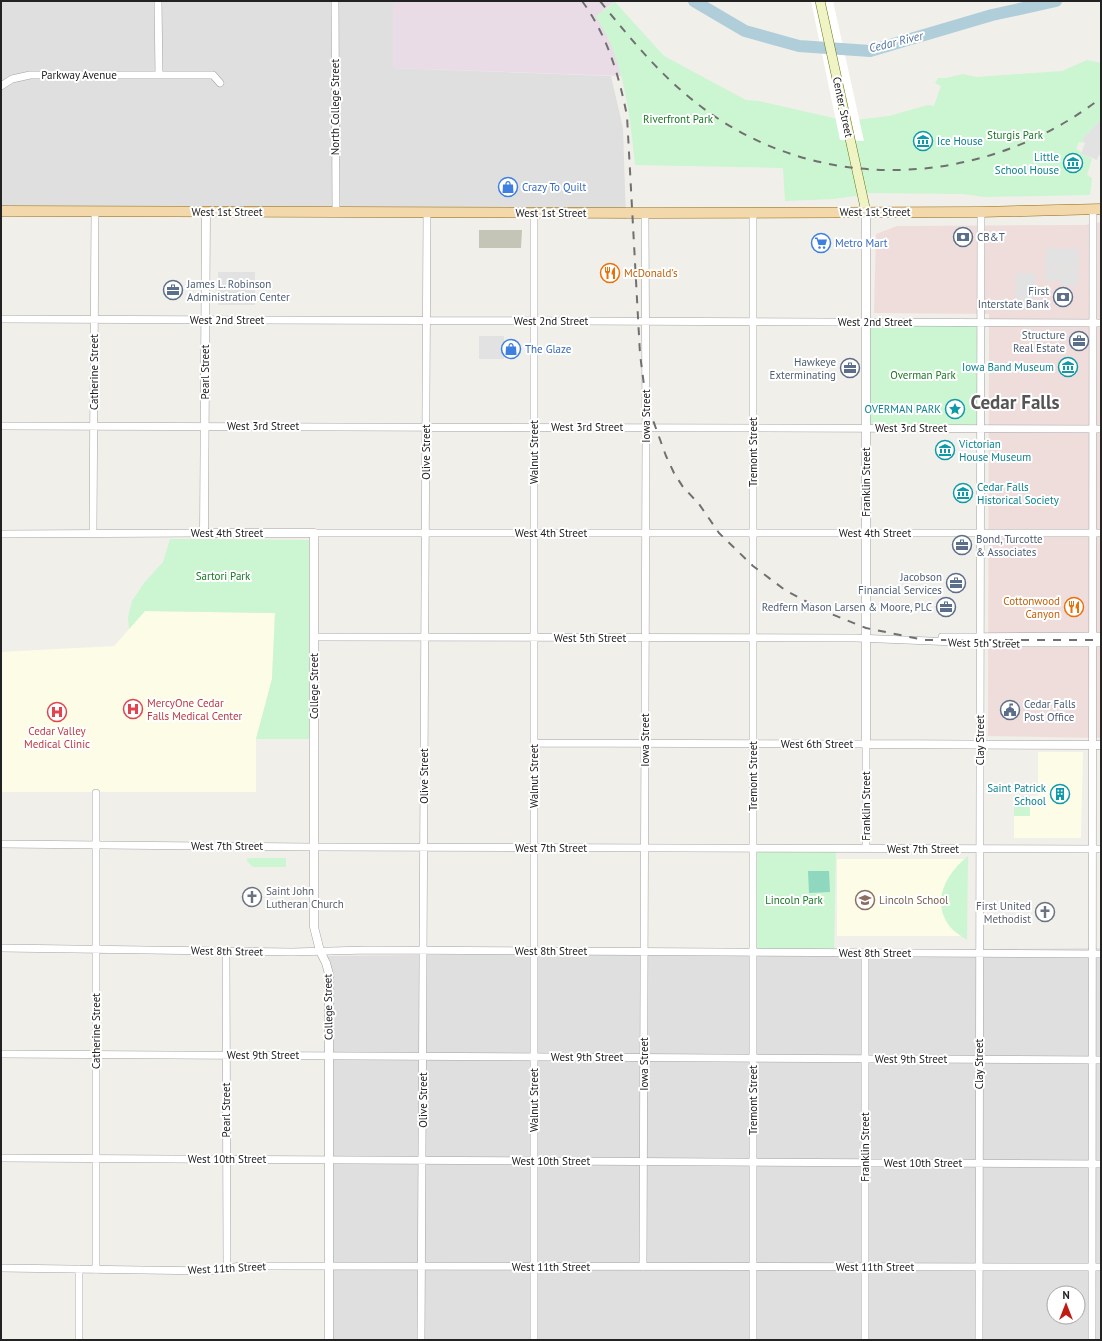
<svg xmlns="http://www.w3.org/2000/svg" width="1102" height="1341" font-family="'PT Sans',sans-serif">
  <style>
    .residential { fill: #e0dfdf; fill-rule: evenodd }
    .commercial { fill: #efdddb }
    .industrial { fill: #e9dce6 }
    .education { fill: #fcfce7 }
    .construction { fill: #c4c5b6 }
    .park { fill: #ccf5d2 }
    .pitch { fill: #90d7bf }
    .parking { fill: #e2e2e2 }
    .pier { fill: #fff }
    .lines { fill: none; stroke-linecap: round; stroke-linejoin: round }
    .river { stroke: #afceda; stroke-width: 12 }
    .minor-casing { stroke: #a3a3a3; stroke-width: 8 }
    .tertiary-casing { stroke: #a3a3a3; stroke-width: 9 }
    .secondary-casing { stroke: #627110; stroke-width: 10 }
    .primary-casing { stroke: #906b0f; stroke-width: 11 }
    .minor { stroke: #fff; stroke-width: 7 }
    .tertiary { stroke: #fff; stroke-width: 8 }
    .secondary { stroke: #f0f4c4; stroke-width: 9 }
    .primary { stroke: #f3d8ac; stroke-width: 10 }
    .rail { stroke: #707070; stroke-width: 2; stroke-dasharray: 8 8; stroke-linecap: butt }
    .labels { text-anchor: middle; stroke-width: 4; stroke-linejoin: round; paint-order: stroke }
    .street-label { font-size: 11px; fill: #222; stroke: #fff }
    .park-label { font-size: 11px; fill: #177824; stroke: #fff }
    .culture-label { font-size: 11px; fill: #0d838f; stroke: #fff; text-anchor: end }
    .shop-label { font-size: 11px; fill: #366cbe; stroke: #fff; text-anchor: start }
    .service-label { font-size: 11px; fill: #4e5e75; stroke: #fff; text-anchor: end }
    .food-label { font-size: 11px; fill: #c56008; stroke: #fff; text-anchor: start }
    .health-label { font-size: 11px; fill: #be3a42; stroke: #fff; text-anchor: start }
    .worship-label { font-size: 11px; fill: #5b616d; stroke: #fff; text-anchor: start }
    .education-label { font-size: 11px; fill: #785e54; stroke: #fff; text-anchor: start }
    .water-label { font-size: 12px; font-style: italic; fill: #5477a1; stroke: #fff }
    .town-label { font-size: 19px; font-weight: bold; fill: #555; stroke: #fff }
  </style>
  <rect width="100%" height="100%" fill="#f1efea"/>
  <path class="residential" d="M1 1H393V68L611 76 623 128 626 219 1 208Z
    M1101 948V1340H325L324 956ZM1054 1293H1078V1317H1054Z"/>
  <path class="commercial" d="M1101 222V738L988 736 989 314 874 313 876 234 897 226 1085 225Z"/>
  <path class="industrial" d="M393 1H615L597 16 615 47 621 76 393 68Z"/>
  <path class="education" d="M145 611 275 613 272 679 256 739V792H1V652L114 646Z
    M1038 752H1083L1081 838H1014V796H1038Z
    M837 859H964V936H837Z"/>
  <path class="construction" d="M479 230H522L521 248H479Z"/>
  <path class="park" d="M615 2 664 56 746 100 759 101 847 121 889 116 928 105 934 106 941 86 935 83 938 78H946L963 74 976 77 1062 71 1087 60 1101 63V120L1082 139 1085 143 1079 142 1076 149 1082 152 1081 154 1092 159 1087 175 1092 178 1090 195 985 197 963 194 862 193V195L833 199 785 201 783 168 635 165C631 126 627 87 613 50 609 38 602 27 596 16Z
    M866 322H980V428H866Z
    M170 539 309 540V739H256L272 679 275 613 145 611 129 629 128 617 132 601 144 583 163 562Z
    M1014 796H1030V816H1014Z
    M753 848H836L834 953H753Z
    M968 856 967 940C963 937 956 933 952 929 929 903 946 874 968 856Z
    M247 858H286V867H253L247 861Z"/>
  <path class="pitch" d="M808 871H829L830 892 809 893Z"/>
  <path class="parking" d="M1101 120V156L1099 155 1097 160 1081 154 1085 143 1082 139Z
    M1046 248 1079 249V269H1045Z
    M1045 270H1078V286H1061V281H1046Z
    M218 272H255V305H218Z
    M1016 273H1035V309H1016Z
    M479 336H504V359H479Z"/>
  <path class="pier" d="M811 1H833L864 141 840 140Z"/>
  <g class="lines">
    <path class="river" d="M694 1 745 31 799 46 870 51 992 15 1056 1"/>
    <defs>
      <path id="minor" d="M158 1 159 75
        M335 1 336 213
        M1 86 12 79 30 75H213L220 83
        M753 212V1340
        M1 319 1101 323
        M1 426 1101 429
        M93 533 95 212
        M314 533H1101
        M1 534 204 533
        M314 637 856 638 980 643H1101
        M942 637 1101 636
        M534 743 866 744V848
        M96 793V1270
        M1 844 314 847 1101 849
        M1 948 292 952 368 950 1101 954
        M226 951 227 1268
        M865 953V1340
        M1 1054 1101 1060
        M1 1158 1101 1164
        M643 1267 646 437 645 213
        M1 1268 213 1271 240 1266 1101 1267
        M79 1269V1340
        M421 1340 427 212
        M534 1340V212
        M979 1340 981 212
        M1092 1340 1093 209"/>
      <path id="tertiary" d="M206 212 204 533H314V927L320 951 326 963 329 974V1340
        M866 212V744L1101 745"/>
      <path id="secondary" d="M820 1 866 212"/>
      <path id="primary" d="M1 211 645 213 981 212 1101 209"/>
    </defs>
    <use href="#minor" class="minor-casing"/>
    <use href="#tertiary" class="tertiary-casing"/>
    <use href="#secondary" class="secondary-casing"/>
    <use href="#primary" class="primary-casing"/>
    <use href="#minor" class="minor"/>
    <use href="#tertiary" class="tertiary"/>
    <use href="#secondary" class="secondary"/>
    <use href="#primary" class="primary"/>
    <path class="rail" d="M582 1C607 35 619 75 627 116L640 354 646 401 666 456 674 473 683 487 699 504 719 533 753 566 785 590 824 611 866 628 924 640H1101
      M600 1C633 42 664 80 707 111 826 197 987 186 1101 98"/>
  </g>
  <defs>
    <symbol id="museum-ring" viewBox="-11 -11 22 22"><circle r="9.5" fill="#fff" stroke="#0f9aa8" stroke-width="1.5"/><path d="M0-6L6-3V-2H-6V-3ZM-5-1h2V3h-2ZM-1-1h2V3h-2ZM3-1h2V3H3ZM-6 4H6V6H-6Z" fill="#0f9aa8"/></symbol>
    <symbol id="shop-ring" viewBox="-11 -11 22 22"><circle r="9.5" fill="#fff" stroke="#3f7fe0" stroke-width="1.5"/><path d="M-5-2.5h2.3a2.7 3.5 0 0 1 5.4 0H5L5.5 6h-11ZM-1.5-2.5h3a1.5 2.3 0 0 0-3 0Z" fill="#3f7fe0"/></symbol>
    <symbol id="bank-ring" viewBox="-11 -11 22 22"><circle r="9.5" fill="#fff" stroke="#5c6f8a" stroke-width="1.5"/><path d="M-6-4H6V4H-6ZM0-2.3a2.3 2.3 0 1 0 0 4.6a2.3 2.3 0 1 0 0-4.6Z" fill="#5c6f8a"/></symbol>
    <symbol id="supermarket-ring" viewBox="-11 -11 22 22"><circle r="9.5" fill="#fff" stroke="#3f7fe0" stroke-width="1.5"/><path d="M-6-5.5h2.5l.6 2H6L4.5 2H-2.5L-4.4-4H-6ZM-1.5 3.2a1.3 1.3 0 1 0 .1 0ZM3 3.2a1.3 1.3 0 1 0 .1 0Z" fill="#3f7fe0"/></symbol>
    <symbol id="restaurant-ring" viewBox="-11 -11 22 22"><circle r="9.5" fill="#fff" stroke="#e8710a" stroke-width="1.5"/><path d="M-5-6h1v4h1v-4h1v4h1v-4h1v5L-1.5 .5V6h-2V.5L-5-1ZM5-6V6H3V1.5H1.5Q1.5-4 5-6Z" fill="#e8710a"/></symbol>
    <symbol id="office-ring" viewBox="-11 -11 22 22"><circle r="9.5" fill="#fff" stroke="#5c6f8a" stroke-width="1.5"/><path d="M-6-3h4V-5.5h4V-3h4V5H-6ZM-1-4.5V-3h2v-1.5ZM-6 0V1H6V0Z" fill="#5c6f8a"/></symbol>
    <symbol id="sight-ring" viewBox="-11 -11 22 22"><circle r="9.5" fill="#fff" stroke="#0f9aa8" stroke-width="1.5"/><path d="M0-6L1.8-2.2L6-1.7L2.9 1.2L3.7 5.4L0 3.3L-3.7 5.4L-2.9 1.2L-6-1.7L-1.8-2.2Z" fill="#0f9aa8"/></symbol>
    <symbol id="hospital-ring" viewBox="-11 -11 22 22"><circle r="9.5" fill="#fff" stroke="#e0444e" stroke-width="1.5"/><path d="M-5-5h3v3.5h4V-5h3V5h-3V1.5h-4V5h-3Z" fill="#e0444e"/></symbol>
    <symbol id="civic-ring" viewBox="-11 -11 22 22"><circle r="9.5" fill="#fff" stroke="#5c6f8a" stroke-width="1.5"/><path d="M-.6-6.5H3V-4.5H.6V-3L4-1V1h2V6H-6V1h2V-1L-.6-3ZM-1.2 2.5V6h2.4V2.5Z" fill="#5c6f8a"/></symbol>
    <symbol id="building-ring" viewBox="-11 -11 22 22"><circle r="9.5" fill="#fff" stroke="#0f9aa8" stroke-width="1.5"/><path d="M-4-6H4V6H1V3H-1V6H-4ZM-2.5-4.3h1.7v1.8h-1.7ZM.8-4.3h1.7v1.8H.8ZM-2.5-1h1.7V.8h-1.7ZM.8-1h1.7V.8H.8Z" fill="#0f9aa8"/></symbol>
    <symbol id="church-ring" viewBox="-11 -11 22 22"><circle r="9.5" fill="#fff" stroke="#6b7280" stroke-width="1.5"/><path d="M-1.2-6h2.4v3.5h3.3v2.4h-3.3V6h-2.4V-.1h-3.3v-2.4h3.3Z" fill="#6b7280"/></symbol>
    <symbol id="school-ring" viewBox="-11 -11 22 22"><circle r="9.5" fill="#fff" stroke="#8d6e63" stroke-width="1.5"/><path d="M0-5L7-2L0 1L-7-2ZM-4 1L0 2.5L4 1V4Q0 6-4 4Z" fill="#8d6e63"/></symbol>
  </defs>
  <g fill-rule="evenodd">
    <use href="#museum-ring" x="912" y="130" width="22" height="22"/>
    <use href="#museum-ring" x="1062" y="152" width="22" height="22"/>
    <use href="#shop-ring" x="497" y="176" width="22" height="22"/>
    <use href="#bank-ring" x="952" y="226" width="22" height="22"/>
    <use href="#supermarket-ring" x="810" y="232" width="22" height="22"/>
    <use href="#restaurant-ring" x="599" y="262" width="22" height="22"/>
    <use href="#office-ring" x="162" y="279" width="22" height="22"/>
    <use href="#bank-ring" x="1052" y="286" width="22" height="22"/>
    <use href="#office-ring" x="1068" y="330" width="22" height="22"/>
    <use href="#shop-ring" x="500" y="338" width="22" height="22"/>
    <use href="#museum-ring" x="1057" y="356" width="22" height="22"/>
    <use href="#office-ring" x="839" y="357" width="22" height="22"/>
    <use href="#sight-ring" x="944" y="398" width="22" height="22"/>
    <use href="#museum-ring" x="934" y="439" width="22" height="22"/>
    <use href="#museum-ring" x="952" y="482" width="22" height="22"/>
    <use href="#office-ring" x="951" y="534" width="22" height="22"/>
    <use href="#office-ring" x="945" y="572" width="22" height="22"/>
    <use href="#office-ring" x="935" y="596" width="22" height="22"/>
    <use href="#restaurant-ring" x="1063" y="596" width="22" height="22"/>
    <use href="#hospital-ring" x="122" y="698" width="22" height="22"/>
    <use href="#civic-ring" x="999" y="699" width="22" height="22"/>
    <use href="#hospital-ring" x="46" y="701" width="22" height="22"/>
    <use href="#building-ring" x="1049" y="783" width="22" height="22"/>
    <use href="#church-ring" x="241" y="886" width="22" height="22"/>
    <use href="#school-ring" x="854" y="889" width="22" height="22"/>
    <use href="#church-ring" x="1034" y="901" width="22" height="22"/>
  </g>
  <g class="labels">
    <g class="street-label">
      <text x="79" y="79">Parkway Avenue</text>
      <text transform="translate(335 107) rotate(-90)" y="4">North College Street</text>
      <text transform="translate(843 107) rotate(78)" y="4">Center Street</text>
      <text x="227" y="216">West 1st Street</text>
      <text x="875" y="216">West 1st Street</text>
      <text x="551" y="217">West 1st Street</text>
      <text x="227" y="324">West 2nd Street</text>
      <text x="551" y="325">West 2nd Street</text>
      <text x="875" y="326">West 2nd Street</text>
      <text transform="translate(94 372) rotate(-90)" y="4">Catherine Street</text>
      <text transform="translate(205 372) rotate(-90)" y="4">Pearl Street</text>
      <text transform="translate(646 416) rotate(-90)" y="4">Iowa Street</text>
      <text x="263" y="430">West 3rd Street</text>
      <text x="587" y="431">West 3rd Street</text>
      <text x="911" y="432">West 3rd Street</text>
      <text transform="translate(426 452) rotate(-90)" y="4">Olive Street</text>
      <text transform="translate(534 452) rotate(-90)" y="4">Walnut Street</text>
      <text transform="translate(753 452) rotate(-90)" y="4">Tremont Street</text>
      <text transform="translate(866 482) rotate(-90)" y="4">Franklin Street</text>
      <text x="227" y="537">West 4th Street</text>
      <text x="551" y="537">West 4th Street</text>
      <text x="875" y="537">West 4th Street</text>
      <text x="590" y="642">West 5th Street</text>
      <text transform="translate(984 643) rotate(1)" y="4">West 5th Street</text>
      <text transform="translate(314 686) rotate(-90)" y="4">College Street</text>
      <text transform="translate(645 740) rotate(-90)" y="4">Iowa Street</text>
      <text transform="translate(980 740) rotate(-90)" y="4">Clay Street</text>
      <text x="817" y="748">West 6th Street</text>
      <text transform="translate(424 776) rotate(-90)" y="4">Olive Street</text>
      <text transform="translate(534 776) rotate(-90)" y="4">Walnut Street</text>
      <text transform="translate(753 776) rotate(-90)" y="4">Tremont Street</text>
      <text transform="translate(866 806) rotate(-90)" y="4">Franklin Street</text>
      <text x="227" y="850">West 7th Street</text>
      <text x="551" y="852">West 7th Street</text>
      <text x="923" y="853">West 7th Street</text>
      <text transform="translate(227 951) rotate(1)" y="4">West 8th Street</text>
      <text x="551" y="955">West 8th Street</text>
      <text x="875" y="957">West 8th Street</text>
      <text transform="translate(328 1007) rotate(-91)" y="4">College Street</text>
      <text transform="translate(96 1031) rotate(-90)" y="4">Catherine Street</text>
      <text x="263" y="1059">West 9th Street</text>
      <text x="587" y="1061">West 9th Street</text>
      <text x="911" y="1063">West 9th Street</text>
      <text transform="translate(644 1064) rotate(-90)" y="4">Iowa Street</text>
      <text transform="translate(979 1064) rotate(-90)" y="4">Clay Street</text>
      <text transform="translate(423 1100) rotate(-90)" y="4">Olive Street</text>
      <text transform="translate(534 1100) rotate(-90)" y="4">Walnut Street</text>
      <text transform="translate(753 1100) rotate(-90)" y="4">Tremont Street</text>
      <text transform="translate(226 1110) rotate(-90)" y="4">Pearl Street</text>
      <text transform="translate(865 1147) rotate(-90)" y="4">Franklin Street</text>
      <text x="227" y="1163">West 10th Street</text>
      <text x="551" y="1165">West 10th Street</text>
      <text x="923" y="1167">West 10th Street</text>
      <text x="551" y="1271">West 11th Street</text>
      <text x="875" y="1271">West 11th Street</text>
      <text transform="translate(227 1268) rotate(-3)" y="4">West 11th Street</text>
    </g>
    <g class="park-label">
      <text x="678" y="123">Riverfront Park</text>
      <text x="1015" y="139">Sturgis Park</text>
      <text x="923" y="379">Overman Park</text>
      <text x="223" y="580">Sartori Park</text>
      <text x="794" y="904">Lincoln Park</text>
    </g>
    <g class="culture-label">
      <text x="937" y="145" text-anchor="start">Ice House</text>
      <text x="1059" y="161">Little<tspan x="1059" dy="13">School House</tspan></text>
      <text x="1054" y="371">Iowa Band Museum</text>
      <text x="941" y="413">OVERMAN PARK</text>
      <text x="959" y="448" text-anchor="start">Victorian<tspan x="959" dy="13">House Museum</tspan></text>
      <text x="977" y="491" text-anchor="start">Cedar Falls<tspan x="977" dy="13">Historical Society</tspan></text>
      <text x="1046" y="792">Saint Patrick<tspan x="1046" dy="13">School</tspan></text>
    </g>
    <g class="shop-label">
      <text x="522" y="191">Crazy To Quilt</text>
      <text x="835" y="247">Metro Mart</text>
      <text x="525" y="353">The Glaze</text>
    </g>
    <g class="service-label">
      <text x="977" y="241" text-anchor="start">CB&amp;T</text>
      <text x="187" y="288" text-anchor="start">James L. Robinson<tspan x="187" dy="13">Administration Center</tspan></text>
      <text x="1049" y="295">First<tspan x="1049" dy="13">Interstate Bank</tspan></text>
      <text x="1065" y="339">Structure<tspan x="1065" dy="13">Real Estate</tspan></text>
      <text x="836" y="366">Hawkeye<tspan x="836" dy="13">Exterminating</tspan></text>
      <text x="976" y="543" text-anchor="start">Bond, Turcotte<tspan x="976" dy="13">&amp; Associates</tspan></text>
      <text x="942" y="581">Jacobson<tspan x="942" dy="13">Financial Services</tspan></text>
      <text x="932" y="611">Redfern Mason Larsen &amp; Moore, PLC</text>
      <text x="1024" y="708" text-anchor="start">Cedar Falls<tspan x="1024" dy="13">Post Office</tspan></text>
    </g>
    <g class="food-label">
      <text x="624" y="277">McDonald's</text>
      <text x="1060" y="605" text-anchor="end">Cottonwood<tspan x="1060" dy="13">Canyon</tspan></text>
    </g>
    <g class="health-label">
      <text x="147" y="707">MercyOne Cedar<tspan x="147" dy="13">Falls Medical Center</tspan></text>
      <text x="57" y="735" text-anchor="middle">Cedar Valley<tspan x="57" dy="13">Medical Clinic</tspan></text>
    </g>
    <g class="worship-label">
      <text x="266" y="895">Saint John<tspan x="266" dy="13">Lutheran Church</tspan></text>
      <text x="1031" y="910" text-anchor="end">First United<tspan x="1031" dy="13">Methodist</tspan></text>
    </g>
    <g class="education-label">
      <text x="879" y="904">Lincoln School</text>
    </g>
    <g class="water-label">
      <text transform="translate(896 42) rotate(-14)" y="4">Cedar River</text>
    </g>
    <g class="town-label">
      <text x="1015" y="409">Cedar Falls</text>
    </g>
  </g>
  <rect width="1102" height="1341" fill="none" stroke="#222222" stroke-width="4"/>
  <g transform="translate(1066 1305)"><circle r="19" fill="#ffffff" stroke="#a7a7a7"/>
  <path d="M0-3L7 15L0 10L-7 15Z" fill="#bf1c14"/>
  <text y="-6" font-size="11" font-weight="bold" text-anchor="middle" fill="#222222">N</text>
  </g>
</svg>
